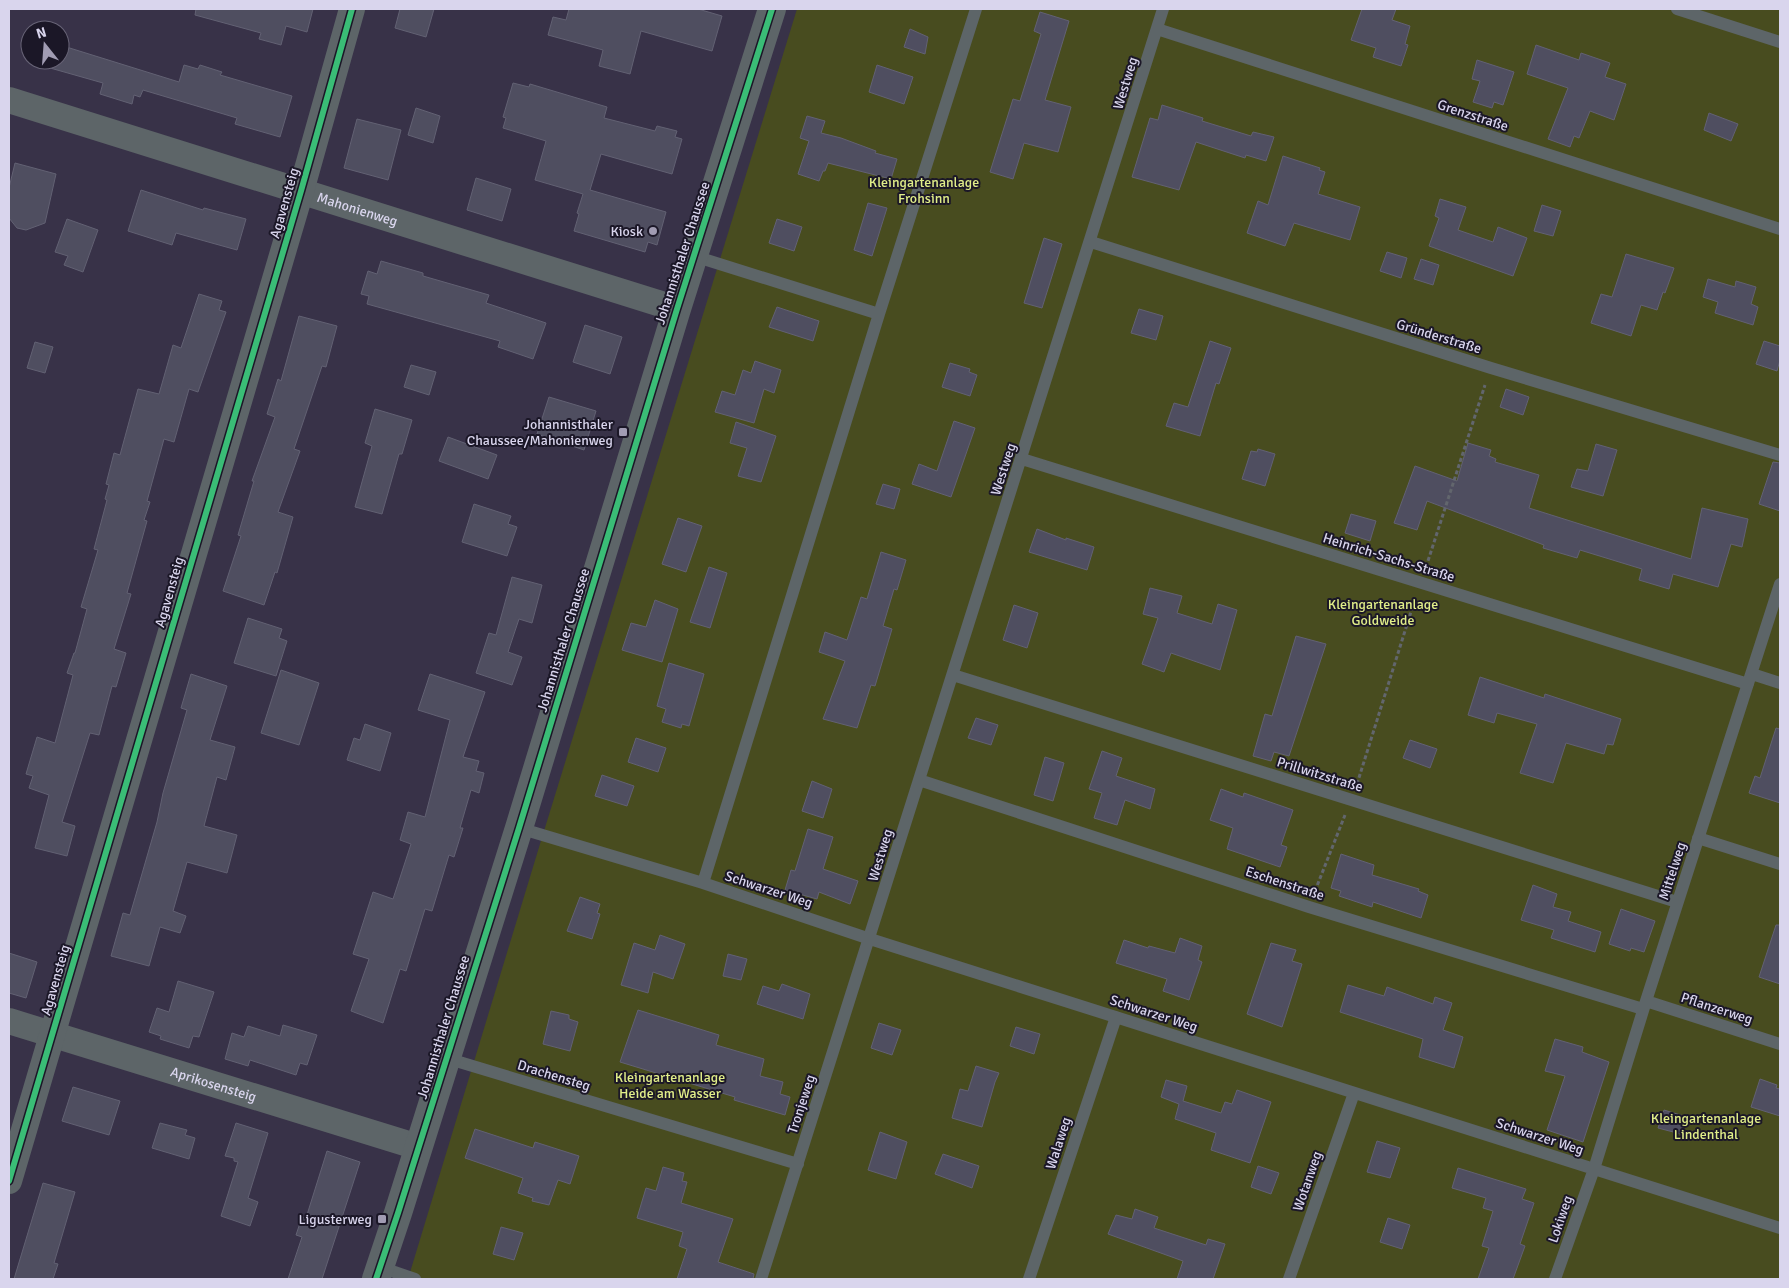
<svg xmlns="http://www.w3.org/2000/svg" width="1789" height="1288" font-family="Signika,sans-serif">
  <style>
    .green { fill: #484c1f }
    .building { fill: #4f4e60; stroke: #626173 }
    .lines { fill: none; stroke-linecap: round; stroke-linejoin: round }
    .path { stroke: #62666d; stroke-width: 3; stroke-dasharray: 4 2.5; stroke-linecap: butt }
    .service { stroke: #5d6568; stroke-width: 12 }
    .minor { stroke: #5d6568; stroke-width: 26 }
    .tertiary { stroke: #5d6568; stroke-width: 28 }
    .cycleway-casing { stroke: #1b1727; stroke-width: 9 }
    .cycleway { stroke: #3abd76; stroke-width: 6 }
    .poi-dot { fill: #a19cb3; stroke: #1b1727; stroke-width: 2 }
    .labels { text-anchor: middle; stroke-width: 4; stroke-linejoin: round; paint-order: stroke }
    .street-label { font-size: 14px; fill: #d9d5ed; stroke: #1b1727 }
    .park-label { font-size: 14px; fill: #e1ee89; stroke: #1b1727 }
    .poi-label { font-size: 14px; fill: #d9d5ed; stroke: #1b1727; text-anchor: end }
  </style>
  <rect width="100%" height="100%" fill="#383248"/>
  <path class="green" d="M797 9H1780V1279H408L540 844Z"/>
  <path class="building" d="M196 9H313L307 32 286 26 281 45 259 39 261 33 195 15Z
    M400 9H434L426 37 395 28Z
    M569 9H698L722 16 712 51 641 31 630 74 599 66 603 50 548 35 553 17 566 20Z
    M1362 9H1396L1392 20 1410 26 1405 44 1408 45 1401 66 1373 57 1376 48 1351 40Z
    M1040 12 1069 21 1045 100 1071 107 1058 152 1024 143 1013 179 990 172 1013 99 1020 101 1041 34 1034 31Z
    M910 29 928 37 925 54 904 47Z
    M60 45 179 82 184 65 198 69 200 65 222 72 220 75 292 96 280 137 235 124 237 118 143 90 140 97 134 95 132 104 100 94 103 83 36 64 37 60H60Z
    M1536 45 1579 60 1581 53 1610 63 1605 77 1626 84 1614 120 1590 111 1579 138 1574 136 1570 147 1548 139 1568 88 1527 74Z
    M1477 60 1514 72 1503 105 1494 102 1492 108 1473 102 1480 81 1472 79Z
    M877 65 913 77 904 104 869 92Z
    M513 83 529 87 530 84 607 107 604 118 655 131 657 126 677 131 675 137 682 139 672 174 601 154 590 190 666 212 657 245 648 242 645 252 574 231 579 214 577 213 583 194 535 180 546 141 503 128 506 118 503 117Z
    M1162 105 1203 118 1202 121 1251 136 1253 132 1274 137 1266 161 1246 155 1245 158 1196 142 1179 190 1132 177 1150 118 1158 120Z
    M416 108 440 116 433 143 408 135Z
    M1709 113 1738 124 1731 141 1704 130Z
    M807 116 825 121 821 133 841 138 876 151 875 153 897 159 891 179 828 163 825 171H823L819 181 798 174 809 141 800 138Z
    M357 119 401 130 388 180 344 168Z
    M1283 156 1320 168 1319 170 1325 172 1318 194 1360 207 1350 240 1294 223 1285 246 1247 233 1258 201 1268 205Z
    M15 163 56 174 45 223 26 230 17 228 9 218V188Z
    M476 178 511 189 502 221 467 210Z
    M141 190 203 210 204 208 246 219 237 250 176 233 172 245 128 231Z
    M1440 199 1466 207 1458 230 1493 242 1498 227 1527 238 1513 276 1429 246 1439 218 1435 216Z
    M868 203 887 208 872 256 854 250Z
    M1542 205 1561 211 1553 236 1534 231Z
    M67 219 98 230 83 272 64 265 68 256 55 252Z
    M777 219 802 227 794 251 769 243Z
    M1044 238 1062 244 1042 308 1024 303Z
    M1387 252 1407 258 1401 278 1380 271Z
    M1626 254 1674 268 1665 293 1663 292 1657 310 1641 305 1631 336 1591 323 1601 294 1612 297Z
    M1421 259 1439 265 1433 285 1414 279Z
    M381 261 423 273V276L489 295 486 303 546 323 533 359 498 347 500 341 367 304 369 296 361 294 368 271 377 274Z
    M1708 279 1735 287 1736 281 1756 287 1751 304 1758 307 1753 325 1715 313 1718 302 1703 297Z
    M199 294 222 301 219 310 226 312 198 392 189 389 174 442 164 439 147 501 150 502 144 520 147 521 127 593 131 594 114 649 126 653 116 687 112 686 99 735 90 733 62 822 75 826 67 856 35 848 49 795 29 788 33 776 26 774 37 737 55 743 73 675 67 673 74 653H75L87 609 81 607 98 550 94 549 107 500 105 499 109 485 106 484 114 453 120 455 138 389 159 394 173 345 181 348Z
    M777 307 819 321 813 341 769 327Z
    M1139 309 1163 316 1156 340 1131 333Z
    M299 316 337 326 326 367 322 366 294 449 300 451 278 512 293 517 277 573 275 572 264 605 223 591 241 536 238 535 254 481H252L275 417 267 414 278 379 281 381Z
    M585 325 622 337 610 374 573 362Z
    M1210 341 1231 348 1219 384 1216 383 1200 436 1166 426 1174 403 1188 407Z
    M1764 341 1780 346V360L1777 371 1756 364Z
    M35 342 53 347 45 373 27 368Z
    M755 361 781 370 774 393 764 389 754 423 715 412 722 391 735 395 743 370 751 373Z
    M950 363 970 369 969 372 977 375 970 396 942 387Z
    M411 365 436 372 429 395 404 387Z
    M1506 389 1529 397 1523 415 1500 407Z
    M549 397 596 411 584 450 537 434Z
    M375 409 412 420 402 454H399L382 514 355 507 372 446 365 443Z
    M954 421 975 428 951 497 912 484 919 464 937 471Z
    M736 422 776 436 761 482 738 476 747 448 730 443Z
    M448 437 497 455 488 479 439 461Z
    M1468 443 1491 450 1489 456 1496 459 1495 462 1539 475 1529 508 1691 559 1702 508 1748 519 1742 547 1731 544 1718 587 1673 574 1669 589 1639 580 1642 569 1580 550 1577 558 1543 548 1544 545 1427 501 1417 530 1394 523 1415 466 1457 481Z
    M1596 444 1617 450 1603 496 1571 487 1577 469 1588 471Z
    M1258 449 1275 454 1265 486 1242 479 1251 451 1257 452Z
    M1773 462 1780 463V511L1759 504Z
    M883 484 900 489 894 509 876 504Z
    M474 504 511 516 508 524 517 527 507 556 462 542Z
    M1351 514 1376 521 1370 541 1345 533Z
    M678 518 702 526 686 572 662 564Z
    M1037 529 1066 540V538L1094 547 1087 570 1029 552Z
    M881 552 906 560 897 590 894 589 883 626 892 629 875 686 871 685 857 728 823 719 845 661 819 652 825 632 847 640 861 597 867 599Z
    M709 567 727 573 710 628 690 622Z
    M512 577 542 585 532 623 519 619 508 652 522 657 512 685 476 673 489 633 496 635Z
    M1150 588 1182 596 1177 613 1212 624 1218 604 1237 610 1220 670 1171 653 1164 672 1142 664 1158 618 1143 614Z
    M655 600 678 609 662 662 622 650 631 623 646 627Z
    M1014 605 1038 613 1027 648 1003 640Z
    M248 618 282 629 279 638 287 641 276 676 234 663Z
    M1296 636 1326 644 1289 756 1274 752 1271 761 1253 756 1265 714 1272 716Z
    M669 663 704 674 689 726 682 724 681 728 662 722 666 709 657 706Z
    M281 670 319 683 299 745 261 733Z
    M191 674 227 686 210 740 235 747 226 780 217 777 204 826 237 835 227 873 187 862 173 911 186 916 180 933 160 927 149 966 111 956 123 913 130 915 157 822 163 793 187 710 181 708Z
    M430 674 485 692 463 757 479 761 476 771 484 773 479 793 471 790 460 828H463L454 857 449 855 432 911 425 909 406 971 400 969 383 1023 351 1011 369 959 353 954 373 892 393 899 411 844 400 840 408 812 425 817 450 720 418 710Z
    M1480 677 1544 698 1545 694 1621 719 1613 745 1607 744 1604 754 1566 743 1553 783 1520 773 1537 724 1497 713 1494 723 1468 715Z
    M976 718 998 725 991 745 968 738Z
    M365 724 391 733 380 771 347 760 354 738 360 740Z
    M1776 728 1780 729V803L1749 793 1755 776 1760 778Z
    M636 738 666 748 658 772 628 762Z
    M1410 740 1437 749 1430 768 1403 758Z
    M1102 751 1122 758 1116 776 1155 789 1150 809 1125 800 1117 825 1094 818 1102 793 1089 789Z
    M1045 757 1064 763 1053 801 1034 795Z
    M602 775 634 786 627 806 595 796Z
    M812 781 832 789 823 818 802 811Z
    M1221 789 1243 797 1244 793 1293 810 1281 845 1287 847 1280 867 1227 849 1233 828 1210 820Z
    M808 829 833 837 823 869 858 881 850 904 819 892 817 899 785 890 791 870 795 871Z
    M1341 854 1374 865 1372 875 1419 889 1418 891 1428 895 1421 918 1373 902 1372 907 1339 896 1341 891 1331 888Z
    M1533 885 1557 894 1553 907 1571 912 1568 921 1601 932 1595 952 1551 938 1554 930 1521 920Z
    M580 897 600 904 597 913 600 914 592 939 567 931Z
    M1621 909 1655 921 1644 952 1631 948 1630 951 1609 944Z
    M1776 925H1780V984L1759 977Z
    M660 935 685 944 673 979 653 972 648 993 621 985 634 943 655 950Z
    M1180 938 1202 946 1198 960 1202 962 1189 1000 1163 991 1167 979 1116 963 1124 940 1148 948 1149 946 1175 953Z
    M1271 943 1296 950 1292 961 1302 964 1282 1027 1247 1014Z
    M9 953 37 962 26 998 9 993Z
    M728 954 747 959 741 980 723 976Z
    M178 981 214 992 199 1037 193 1036 189 1048 160 1039 161 1036 149 1032 157 1008 169 1012Z
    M782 984 810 994 803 1019 757 1004 763 986 779 991Z
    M1348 985 1384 996 1387 987 1433 1004 1435 997 1452 1003 1443 1030 1463 1037 1454 1068 1419 1057 1423 1039 1340 1012Z
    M638 1010 719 1035 716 1045 764 1059 760 1076 783 1082 780 1094 790 1097 785 1115 734 1100 735 1097 620 1062Z
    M551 1011 569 1015V1019L578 1022 570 1051 543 1044Z
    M879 1023 901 1030 892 1055 871 1048Z
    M283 1025 317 1035 307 1065 300 1063 296 1075 250 1060 248 1066 225 1059 232 1033 244 1037 248 1026 280 1036Z
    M1016 1027 1040 1034 1034 1054 1010 1046Z
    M1555 1039 1583 1047 1582 1052 1609 1062 1583 1142 1547 1130 1565 1076 1545 1071Z
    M976 1066 999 1073 995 1082 982 1127 952 1118 960 1089 968 1091Z
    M1760 1079 1777 1085 1776 1088 1780 1089V1116L1751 1107Z
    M1166 1080 1187 1086 1183 1101 1221 1113 1225 1102 1232 1104 1237 1090 1271 1102 1250 1163 1211 1150 1216 1133 1175 1119 1179 1104 1161 1097Z
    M73 1087 120 1101 109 1135 62 1121Z
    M1664 1110 1687 1117 1681 1134 1658 1128Z
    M160 1123 187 1130 185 1135 195 1138 189 1159 152 1148Z
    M236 1123 268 1133 248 1198 258 1202 250 1226 221 1216 238 1162 234 1161V1158L225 1156Z
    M475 1129 533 1148 535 1142 579 1156 570 1184 558 1180 549 1205 532 1201 533 1198 518 1193 523 1178 465 1158Z
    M880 1132 907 1142 896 1179 868 1170Z
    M1377 1141 1400 1148 1390 1178 1367 1172Z
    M327 1151 360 1162 322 1279H288L302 1237 296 1235 302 1217 306 1218Z
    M943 1154 979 1166 972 1188 935 1174Z
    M1258 1166 1279 1173 1271 1194 1251 1187Z
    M663 1167 684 1173 682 1181 687 1182 681 1203 733 1219 718 1262 754 1274 753 1279H677L687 1249 679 1246 683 1232 637 1218 646 1188 656 1191Z
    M1458 1168 1526 1189 1522 1199 1534 1203 1520 1244 1525 1246 1513 1279H1478L1489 1248 1482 1246 1493 1211 1483 1208 1486 1198 1452 1188Z
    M43 1183 75 1192 54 1263 58 1264 53 1279H14Z
    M1135 1209 1158 1217 1154 1228 1206 1245 1208 1239 1225 1244 1213 1279H1177L1183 1261 1108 1234 1116 1215 1132 1219Z
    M1388 1218 1410 1225 1402 1249 1380 1242Z
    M501 1227 523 1233 514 1260 493 1254Z"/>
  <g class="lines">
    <path class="path" d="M1426 567 1485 385
      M1357 784 1415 599
      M1315 891 1345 815"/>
    <path class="service" d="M1677 9 1780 42
      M1157 29 1780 229
      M1091 242 1491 368 1780 455
      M694 256 879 314
      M1022 459 1748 684
      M1752 674 1780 683
      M953 675 1677 902
      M919 780 1309 907 1643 1009
      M519 828 703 883 870 939 1780 1228
      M1698 838 1780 864
      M703 883 879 314 976 9
      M1646 1001 1780 1044
      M446 1058 798 1164
      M380 1267 415 1279
      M761 1279 1163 9
      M1029 1279 1116 1017
      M1289 1279 1354 1093
      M1555 1279 1594 1169 1646 1001 1780 584"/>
    <g class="minor">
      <path id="s1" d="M9 100 677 309"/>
      <path id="s2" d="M9 1021 418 1147"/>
      <path d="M9 1181 301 191 352 9"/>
    </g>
    <path class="tertiary" d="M376 1279 398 1213 519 828 677 309 772 9"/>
    <defs>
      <path id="cycleway" d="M9 1181 301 191 352 9
        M376 1279 398 1213 519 828 677 309 772 9"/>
    </defs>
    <use href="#cycleway" class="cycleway-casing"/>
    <use href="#cycleway" class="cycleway"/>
  </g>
  <g class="poi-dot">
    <circle cx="653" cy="231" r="5"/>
    <rect x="618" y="427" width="10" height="10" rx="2.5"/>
    <rect x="377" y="1214" width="10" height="10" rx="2.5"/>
  </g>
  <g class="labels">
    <g class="street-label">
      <text transform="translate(1125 83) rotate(-73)" y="5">Westweg</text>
      <text transform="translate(1473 115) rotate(18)" y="5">Grenzstraße</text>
      <text transform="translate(284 203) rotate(-74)" y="5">Agavensteig</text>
      <text dy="5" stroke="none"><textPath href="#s1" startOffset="365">Mahonienweg</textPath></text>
      <text transform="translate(682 253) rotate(-72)" y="5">Johannisthaler Chaussee</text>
      <text transform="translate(1439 336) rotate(17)" y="5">Gründerstraße</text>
      <text transform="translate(1003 469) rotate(-72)" y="5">Westweg</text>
      <text transform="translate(1389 557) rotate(17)" y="5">Heinrich-Sachs-Straße</text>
      <text transform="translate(169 592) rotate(-74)" y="5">Agavensteig</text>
      <text transform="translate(563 640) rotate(-73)" y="5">Johannisthaler Chaussee</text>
      <text transform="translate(1320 774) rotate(17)" y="5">Prillwitzstraße</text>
      <text transform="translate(880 855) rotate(-73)" y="5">Westweg</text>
      <text transform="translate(1672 871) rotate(-72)" y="5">Mittelweg</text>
      <text transform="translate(1285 883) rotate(18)" y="5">Eschenstraße</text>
      <text transform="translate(769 889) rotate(18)" y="5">Schwarzer Weg</text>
      <text transform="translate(55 980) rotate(-74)" y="5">Agavensteig</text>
      <text transform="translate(1717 1008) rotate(18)" y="5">Pflanzerweg</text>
      <text transform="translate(1154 1013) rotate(18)" y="5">Schwarzer Weg</text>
      <text transform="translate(443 1027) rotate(-73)" y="5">Johannisthaler Chaussee</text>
      <text transform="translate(554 1075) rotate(17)" y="5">Drachensteg</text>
      <text dy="5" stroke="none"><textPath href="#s2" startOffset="214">Aprikosensteig</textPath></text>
      <text transform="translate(801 1104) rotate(-72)" y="5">Tronjeweg</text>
      <text transform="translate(1540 1136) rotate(18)" y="5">Schwarzer Weg</text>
      <text transform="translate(1058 1143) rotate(-72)" y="5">Walaweg</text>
      <text transform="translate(1307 1181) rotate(-71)" y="5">Wotanweg</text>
      <text transform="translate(1560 1219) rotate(-71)" y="5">Lokiweg</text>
    </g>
    <g class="park-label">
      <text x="924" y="187">Kleingartenanlage<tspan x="924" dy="16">Frohsinn</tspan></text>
      <text x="1383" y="609">Kleingartenanlage<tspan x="1383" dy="16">Goldweide</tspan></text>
      <text x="670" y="1082">Kleingartenanlage<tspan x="670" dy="16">Heide am Wasser</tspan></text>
      <text x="1706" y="1123">Kleingartenanlage<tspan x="1706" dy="16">Lindenthal</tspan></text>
    </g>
    <g class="poi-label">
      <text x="643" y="236">Kiosk</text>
      <text x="613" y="429">Johannisthaler<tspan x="613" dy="16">Chaussee/Mahonienweg</tspan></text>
      <text x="372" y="1224">Ligusterweg</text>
    </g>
  </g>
  <rect width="1789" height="1288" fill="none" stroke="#d9d5ed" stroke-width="20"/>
  <g transform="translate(45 45) rotate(343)"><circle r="24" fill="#1b1727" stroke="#676376"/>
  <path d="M0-4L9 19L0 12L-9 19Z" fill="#a19cb3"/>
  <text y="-8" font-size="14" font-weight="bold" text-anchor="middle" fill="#d9d5ed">N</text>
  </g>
</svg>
